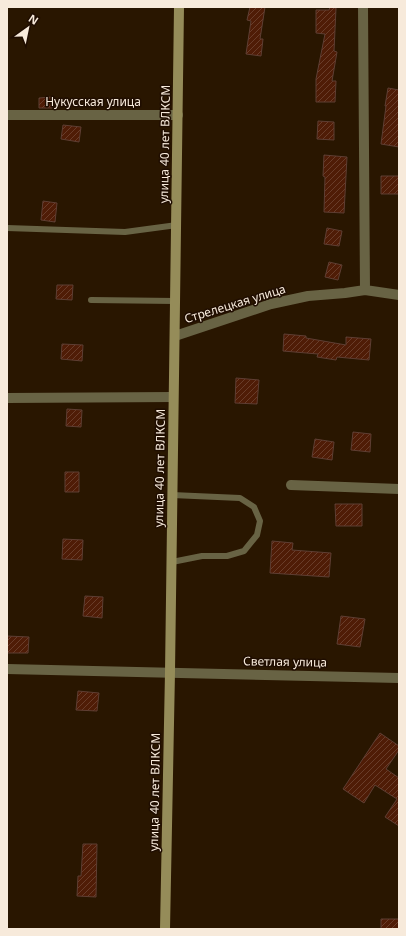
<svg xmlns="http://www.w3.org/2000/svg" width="406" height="936" font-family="'Noto Sans',sans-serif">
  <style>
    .building { fill: url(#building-hatch); stroke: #5e3e33 }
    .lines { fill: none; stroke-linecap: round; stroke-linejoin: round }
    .lane { stroke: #686344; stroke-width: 6 }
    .street { stroke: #686344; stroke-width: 10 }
    .secondary { stroke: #958c59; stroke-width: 10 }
    .labels { text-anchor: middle; stroke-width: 3; stroke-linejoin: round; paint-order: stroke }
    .street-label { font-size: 12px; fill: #f7eadb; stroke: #1f0d00 }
  </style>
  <defs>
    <pattern id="building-hatch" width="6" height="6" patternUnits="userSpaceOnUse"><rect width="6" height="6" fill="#4f1c06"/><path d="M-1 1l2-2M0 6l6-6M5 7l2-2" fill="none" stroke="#693d2a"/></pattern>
  </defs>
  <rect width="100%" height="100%" fill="#291600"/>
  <path class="building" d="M250 7H265L260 39H263L261 56 246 54 251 21 247 20Z
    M330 7 336 8 334 51 337 52 332 81H336L335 102H316V79L325 34 316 33V10H329Z
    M388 88 399 90V147L381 144 386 106H385Z
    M52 97V108H39V98Z
    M318 121 334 122V140L317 139Z
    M63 125 81 127 79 142 61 139Z
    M324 155 347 157 344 213 324 212 325 177 323 176Z
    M381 176H399V194H381Z
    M43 201 57 203 55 222 41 220Z
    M327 228 342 231 339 246 324 244Z
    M329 262 342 265 338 280 325 277Z
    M57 285H73L72 300 56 299Z
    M284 334 306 336V338L346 345V337L371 339 369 360 337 357 336 360 317 357 318 354 283 351Z
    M62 344 83 345 82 361 61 359Z
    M236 378 259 380 257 404 235 403Z
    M67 409 82 410 81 427 66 426Z
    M353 432 371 434 370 452 351 450Z
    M315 439 334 442 332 460 312 457Z
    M65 472H79V492H65Z
    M335 504H362V526H336Z
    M63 539 83 540 82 560 62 559Z
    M272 541 293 543 292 550 331 553 329 577 270 573Z
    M85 596 103 597 102 618 83 616Z
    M341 616 365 619 360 647 337 644Z
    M7 636 29 637 28 653H7Z
    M78 691 99 693 97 711 76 710Z
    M380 733 399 746V750L386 769 399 778V826L385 817 397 799 375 785 364 803 343 789Z
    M83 844H97L96 897 77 896 78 876H81Z
    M381 919H399V929H381Z"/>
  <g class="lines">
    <path class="lane" d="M7 228 125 232 177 225
      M91 300 175 301
      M172 562 202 556H227L244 551 257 535 260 521 254 507 240 498 172 495"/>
    <path class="street" d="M363 7 365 290
      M7 115H178
      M175 336 271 304 308 296 345 293 365 290 399 295
      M7 398 173 397
      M291 485 399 489
      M7 669 399 678"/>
    <path class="secondary" d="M165 929 170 672 179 7"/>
  </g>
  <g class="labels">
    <g class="street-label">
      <text x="93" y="106">Нукусская улица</text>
      <text transform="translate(165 144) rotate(-89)" y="4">улица 40 лет ВЛКСМ</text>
      <text transform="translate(235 304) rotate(-17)" y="4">Стрелецкая улица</text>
      <text transform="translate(160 468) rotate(-89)" y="4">улица 40 лет ВЛКСМ</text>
      <text transform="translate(285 662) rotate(1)" y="4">Светлая улица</text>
      <text transform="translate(155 792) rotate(-89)" y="4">улица 40 лет ВЛКСМ</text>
    </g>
  </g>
  <rect width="406" height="936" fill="none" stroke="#f7eadb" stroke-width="16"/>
  <g transform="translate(28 28) rotate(33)" stroke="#1f0d00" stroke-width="3" paint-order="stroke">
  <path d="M0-3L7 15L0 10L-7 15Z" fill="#f7eadb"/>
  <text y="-6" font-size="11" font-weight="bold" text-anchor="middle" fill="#f7eadb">N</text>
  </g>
</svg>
